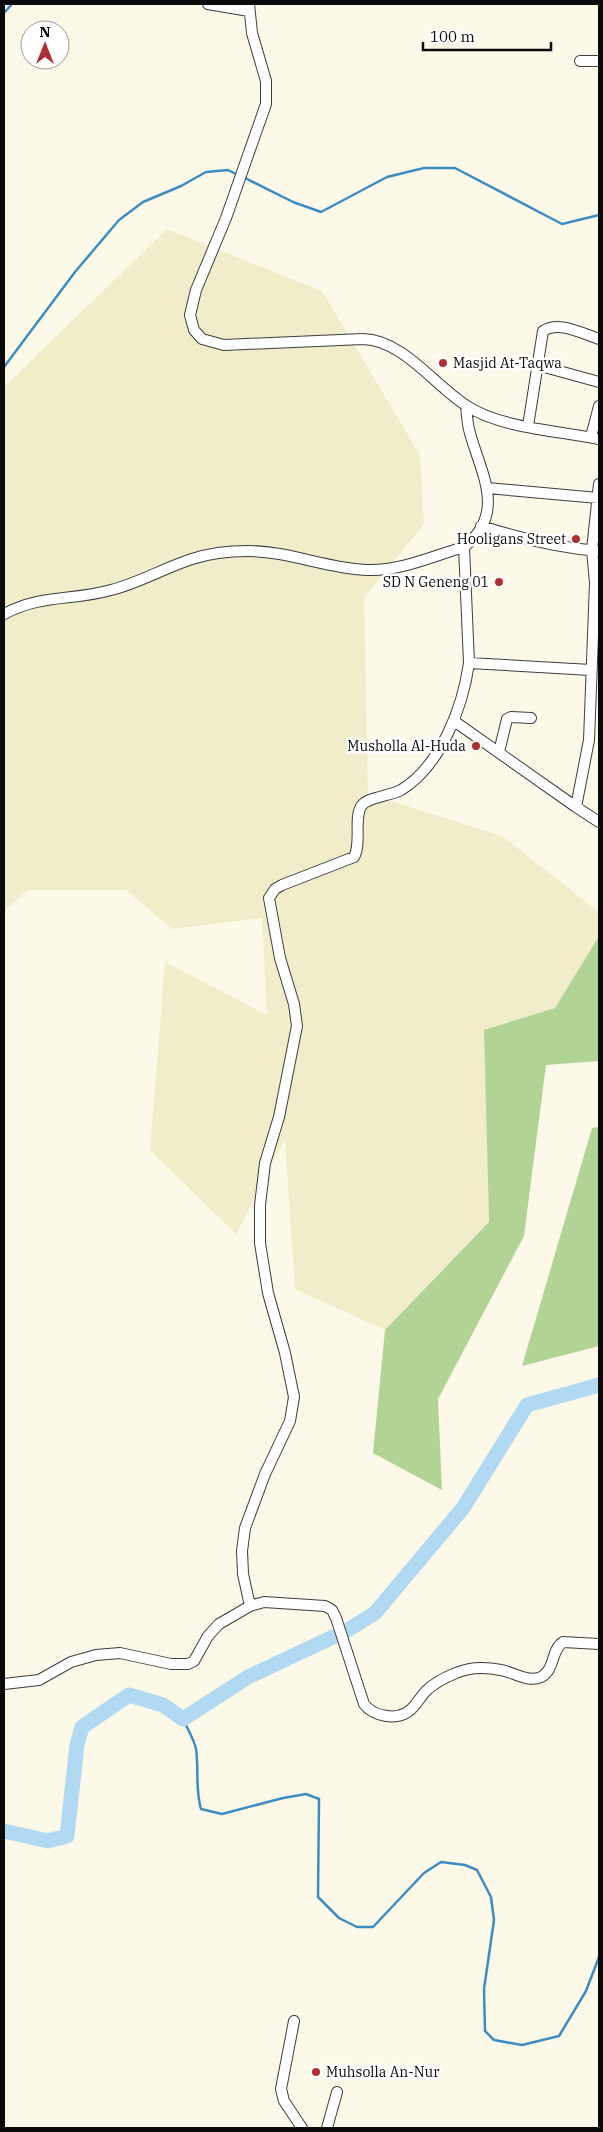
<svg xmlns="http://www.w3.org/2000/svg" width="603" height="2132" font-family="'IBM Plex Serif',serif">
  <style>
    .farmland { fill: #f1edcb }
    .forest { fill: #b2d396 }
    .lines { fill: none; stroke-linecap: round; stroke-linejoin: round }
    .stream { stroke: #3e8dc2; stroke-width: 2.5 }
    .river { stroke: #b1d9f1; stroke-width: 15 }
    .minor-casing { stroke: #3d3d3d; stroke-width: 12 }
    .minor { stroke: #fff; stroke-width: 10 }
    .poi-dot { fill: #ae2e34; stroke: #fff; stroke-width: 2 }
    .labels { text-anchor: middle; stroke-width: 5; stroke-linejoin: round; paint-order: stroke }
    .poi-label { font-size: 14px; fill: #0a0a0a; stroke: #fff; text-anchor: end }
  </style>
  <rect width="100%" height="100%" fill="#fdf9e9"/>
  <path class="farmland" d="M167 229 322 291 420 455 424 524 364 598 368 794 502 836 599 912V936L555 1008 485 1030 489 1222 385 1330 295 1289 285 1139 236 1234 150 1150 165 962 267 1015 262 918 172 929 126 890H28L4 911V387Z"/>
  <path class="forest" d="M599 936V1061L546 1065 524 1236 438 1399 442 1490 373 1453 385 1330 489 1222 484 1030 555 1008Z
    M599 1127V1346L522 1366 592 1128Z"/>
  <g class="lines">
    <path class="stream" d="M4 13 12 4
      M243 177 293 202 321 212 387 177 424 168H455L562 224 599 215
      M4 367 75 272 119 220 143 202 181 186 206 172 228 170 238 175
      M183 1719C187 1728 194 1739 196 1749 199 1769 195 1789 201 1809L222 1814 283 1798 306 1794 319 1799 318 1897 339 1918 357 1927H373L424 1873 441 1862 465 1865 477 1870 491 1897 494 1920 484 1989 485 2031 494 2040 522 2045 559 2036 586 1991 599 1957"/>
    <path class="river" d="M346 1631 375 1613 463 1508 527 1405 599 1385
      M4 1831 48 1841 67 1836 77 1745 82 1727 129 1695 163 1705 183 1719 248 1677 333 1637"/>
    <defs>
      <path id="minor" d="M208 4 249 11
        M249 4 252 33 266 81V104L226 218 196 290 190 315 194 330 202 339 224 345 363 339C403 340 434 385 467 406 500 428 560 431 599 439
        M580 61H599
        M537 365 599 382
        M466 406C467 414 467 424 470 433 481 474 507 513 464 547L469 663 591 670
        M528 426 543 331C559 320 583 334 599 339
        M591 437 599 406
        M599 484 592 550 595 583 589 740 576 807 599 822
        M487 488 598 498
        M481 526C519 538 559 548 599 551
        M4 614C41 594 72 601 111 590 139 583 164 568 192 559 210 553 229 551 248 551 289 551 328 569 368 570 401 571 433 556 464 547
        M454 721 576 807
        M499 752 507 719 511 717 531 718
        M250 1606 243 1574 242 1551 245 1528 265 1474 290 1421 294 1397 285 1353 268 1293 260 1243V1205L265 1163 279 1117 297 1026 294 1004 280 958 269 898 275 889 282 885 354 857C362 843 353 816 362 805 369 797 390 796 401 790 441 766 463 706 469 663
        M4 1684 39 1680 71 1662 96 1655 120 1653 171 1664H188L194 1661 208 1636 219 1624 250 1606 264 1602 325 1606 332 1610 336 1618 364 1704C373 1716 396 1721 409 1711 416 1706 420 1697 426 1691 434 1683 446 1677 456 1673 469 1667 486 1667 501 1670 513 1672 528 1683 541 1677 555 1670 551 1650 563 1642L599 1644
        M294 2021 281 2089 284 2101 302 2128
        M327 2128 337 2092"/>
    </defs>
    <use href="#minor" class="minor-casing"/>
    <use href="#minor" class="minor"/>
  </g>
  <g class="poi-dot">
    <circle cx="443" cy="363" r="5"/>
    <circle cx="576" cy="539" r="5"/>
    <circle cx="499" cy="582" r="5"/>
    <circle cx="476" cy="746" r="5"/>
    <circle cx="316" cy="2072" r="5"/>
  </g>
  <g class="labels">
    <g class="poi-label">
      <text x="453" y="368" text-anchor="start">Masjid At-Taqwa</text>
      <text x="566" y="544">Hooligans Street</text>
      <text x="489" y="587">SD N Geneng 01</text>
      <text x="466" y="751">Musholla Al-Huda</text>
      <text x="326" y="2077" text-anchor="start">Muhsolla An-Nur</text>
    </g>
  </g>
  <rect width="603" height="2132" fill="none" stroke="#0a0a0a" stroke-width="10"/>
  <g transform="translate(45 45)"><circle r="24" fill="#ffffff" stroke="#9d9d9d"/>
  <path d="M0-4L9 19L0 12L-9 19Z" fill="#ae2e34"/>
  <text y="-8" font-size="14" font-weight="bold" text-anchor="middle" fill="#0a0a0a">N</text>
  </g>
  <path d="M423 42v8h128v-8" fill="none" stroke="#0a0a0a" stroke-width="2.5"/>
  <text x="430" y="42" font-size="15" fill="#0a0a0a" stroke="#ffffff" stroke-width="4" paint-order="stroke">100 m</text>
</svg>
